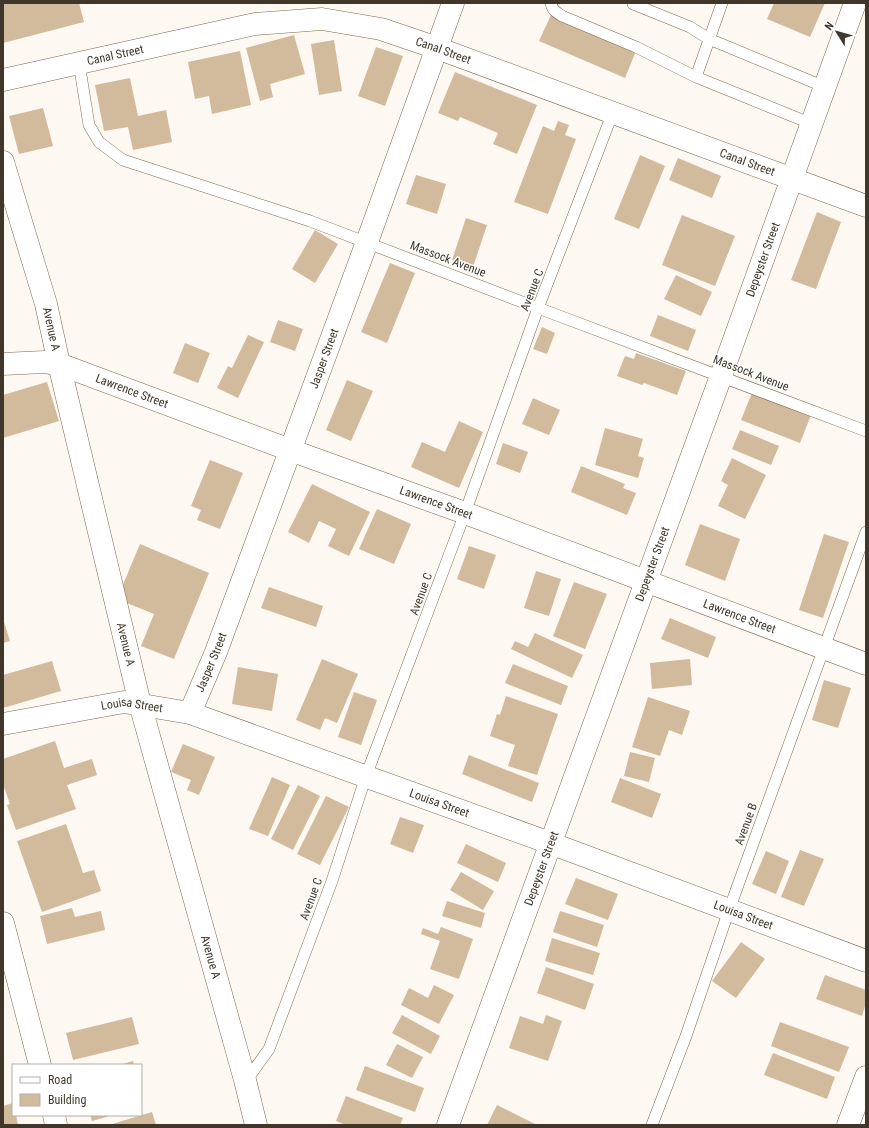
<svg xmlns="http://www.w3.org/2000/svg" width="869" height="1128" font-family="'Roboto Condensed',sans-serif">
  <style>
    .building { fill: #d2ba9c }
    .lines { fill: none; stroke-linecap: round; stroke-linejoin: round }
    .service-casing { stroke: #806a4e; stroke-width: 12 }
    .minor-casing { stroke: #806a4e; stroke-width: 23 }
    .tertiary-casing { stroke: #806a4e; stroke-width: 23 }
    .service { stroke: #fff; stroke-width: 11 }
    .minor { stroke: #fff; stroke-width: 22 }
    .tertiary { stroke: #fff; stroke-width: 22 }
    .labels { text-anchor: middle; stroke-width: 3; stroke-linejoin: round; paint-order: stroke }
    .street-label { font-size: 12px; fill: #40372a; stroke: #fff }
  </style>
  <rect width="100%" height="100%" fill="#fdf8f1"/>
  <path class="building" d="M3 3H79L84 22 3 43Z
    M774 3H825L810 37 767 19Z
    M551 15 636 51 625 78 539 41Z
    M294 35 305 74 270 84 273 97 260 101 246 48Z
    M334 40 342 91 319 95 311 44Z
    M376 47 403 56 385 106 358 96Z
    M240 51 251 105 212 114 209 96 195 99 188 62Z
    M455 72 537 105 517 154 493 144 498 133 460 117 458 121 438 113Z
    M130 78 138 116 166 110 172 142 133 150 128 127 104 131 95 85Z
    M43 108 53 146 19 154 9 116Z
    M558 121 569 125 565 135 576 139 548 214 514 202 543 126 554 131Z
    M640 155 665 166 639 229 614 219Z
    M678 158 721 176 712 198 669 180Z
    M416 175 446 184 437 214 406 204Z
    M817 212 841 222 816 289 791 280Z
    M682 215 735 236 715 286 662 265Z
    M466 218 487 225 473 267 452 260Z
    M315 230 338 244 315 283 292 269Z
    M390 263 415 273 387 343 361 332Z
    M676 275 712 292 701 316 664 299Z
    M658 315 696 330 688 351 650 336Z
    M278 320 303 329 295 351 270 342Z
    M542 327 555 333 547 354 533 349Z
    M248 335 264 342 238 398 217 388 228 366 232 368Z
    M185 343 210 353 198 383 173 373Z
    M636 353 686 371 677 395 644 383 642 385 617 376 625 356 634 359Z
    M347 380 373 391 351 441 326 430Z
    M47 382 59 421 3 438V395Z
    M752 393 811 415 800 443 741 420Z
    M533 398 560 410 549 435 522 424Z
    M459 421 483 432 459 488 411 467 422 442 445 452Z
    M605 428 643 439 638 456 644 458 638 478 595 465Z
    M740 430 779 446 771 465 732 449Z
    M503 443 528 452 520 473 496 464Z
    M732 458 766 475 745 519 718 506 728 485 721 481Z
    M210 460 243 473 220 529 197 520 201 510 191 506Z
    M581 466 625 484 623 488 636 493 627 515 571 492Z
    M312 484 370 512 349 556 328 546 336 529 319 521 309 543 288 532Z
    M377 509 411 524 394 564 359 549Z
    M700 524 740 539 725 581 685 565Z
    M824 534 849 542 823 618 799 610Z
    M140 544 209 573 174 659 141 646 154 614 117 599Z
    M469 546 496 555 484 589 457 579Z
    M536 571 561 579 549 616 524 608Z
    M574 582 607 594 585 649 553 636Z
    M269 587 323 606 316 627 261 608Z
    M670 618 716 637 708 658 661 639Z
    M3 619 10 641 3 643Z
    M535 633 583 655 572 678 511 649 515 641 528 647Z
    M322 659 358 674 337 723 325 718 320 730 296 720Z
    M690 659 692 685 652 689 650 663Z
    M52 661 61 691 3 708V675Z
    M513 664 568 686 561 705 505 683Z
    M238 667 278 674 272 711 232 704Z
    M824 680 851 688 838 728 812 720Z
    M354 692 377 700 361 745 338 737Z
    M506 696 558 714 537 775 508 766 515 745 490 736 497 714 500 715Z
    M648 697 690 711 682 735 669 730 660 756 632 747Z
    M55 741 64 768 92 759 97 775 67 785 76 809 16 830 7 805 10 804 3 784V759Z
    M183 744 215 757 199 795 187 790 191 780 171 772Z
    M630 752 655 758 649 782 624 776Z
    M469 755 539 783 532 802 462 774Z
    M272 777 290 785 268 836 249 829Z
    M620 778 661 794 652 818 611 802Z
    M298 785 320 796 293 850 271 839Z
    M326 796 349 807 320 865 297 854Z
    M400 817 424 825 413 853 390 844Z
    M66 824 83 873 94 870 101 891 42 912 17 841Z
    M466 844 506 863 498 882 457 863Z
    M800 850 824 859 804 906 781 897Z
    M766 851 789 861 776 894 752 884Z
    M461 872 494 891 483 910 450 890Z
    M576 878 618 894 608 920 565 904Z
    M447 901 485 913 481 928 442 916Z
    M72 908 75 917 101 911 105 930 47 944 40 916Z
    M560 911 604 925 597 947 553 932Z
    M441 927 473 939 459 979 430 969 440 941 421 934 423 928 438 934Z
    M552 938 600 953 593 975 545 961Z
    M741 942 765 959 736 998 712 981Z
    M546 967 594 984 585 1010 537 993Z
    M825 975 866 990V1003L862 1016 816 999Z
    M434 985 454 995 439 1024 401 1005 409 988 428 998Z
    M402 1015 440 1036 431 1054 392 1033Z
    M546 1015 562 1021 548 1061 509 1048 520 1016 543 1024Z
    M132 1017 139 1044 73 1060 66 1033Z
    M780 1022 849 1047 839 1072 771 1046Z
    M397 1044 423 1057 412 1078 386 1065Z
    M773 1053 835 1077 827 1099 764 1075Z
    M133 1061 134 1065H119Z
    M365 1066 424 1088 415 1112 356 1090Z
    M346 1096 403 1118 400 1125H346L336 1121Z
    M13 1103V1115H16L18 1125H3V1106Z
    M497 1105 537 1125H487Z
    M152 1112 156 1125H109Z
    M90 1115H113L92 1121Z"/>
  <g class="lines">
    <defs>
      <path id="service" d="M551 3C552 10 556 12 562 16L636 47 696 77
        M722 3 696 77 812 124
        M633 4 690 27 709 39 825 87
        M79 63 89 125 99 142 123 160 310 221 538 308 866 431
        M245 1080 251 1074 269 1049 332 881 366 776 465 513 538 308 613 112
        M652 1125 686 1036 729 910 866 532"/>
      <g id="minor">
        <path id="s1" d="M3 80 255 24 322 19 381 29 437 48 866 206"/>
        <path id="s2" d="M3 162 46 304 59 364 140 704 245 1080 256 1125"/>
        <path id="s3" d="M3 364 44 362 59 364 290 450 465 513 866 664"/>
        <path id="s4" d="M190 713 216 652 367 242 453 3"/>
        <path id="s5" d="M3 724 124 702 190 713 550 843 866 961"/>
        <path d="M848 1125 866 1077"/>
      </g>
      <g id="tertiary">
        <path d="M3 923 40 1065"/>
        <path d="M54 1115 56 1125"/>
        <path id="s6" d="M448 1125 721 376 855 3"/>
      </g>
    </defs>
    <use href="#service" class="service-casing"/>
    <use href="#minor" class="minor-casing"/>
    <use href="#tertiary" class="tertiary-casing"/>
    <use href="#service" class="service"/>
    <use href="#minor" class="minor"/>
    <use href="#tertiary" class="tertiary"/>
  </g>
  <g class="labels">
    <g class="street-label">
      <text dy="4" stroke="none"><textPath href="#s1" startOffset="451">Canal Street</textPath></text>
      <text dy="4" stroke="none"><textPath href="#s1" startOffset="115">Canal Street</textPath></text>
      <text dy="4" stroke="none"><textPath href="#s1" startOffset="775">Canal Street</textPath></text>
      <text transform="translate(448 259) rotate(21)" y="4">Massock Avenue</text>
      <text dy="4" stroke="none"><textPath href="#s6" startOffset="921">Depeyster Street</textPath></text>
      <text transform="translate(532 290) rotate(-69)" y="4">Avenue C</text>
      <text dy="4" stroke="none"><textPath href="#s2" startOffset="174">Avenue A</textPath></text>
      <text dy="4" stroke="none"><textPath href="#s4" startOffset="379">Jasper Street</textPath></text>
      <text transform="translate(751 373) rotate(21)" y="4">Massock Avenue</text>
      <text dy="4" stroke="none"><textPath href="#s3" startOffset="134">Lawrence Street</textPath></text>
      <text dy="4" stroke="none"><textPath href="#s3" startOffset="458">Lawrence Street</textPath></text>
      <text dy="4" stroke="none"><textPath href="#s6" startOffset="597">Depeyster Street</textPath></text>
      <text transform="translate(421 594) rotate(-70)" y="4">Avenue C</text>
      <text dy="4" stroke="none"><textPath href="#s3" startOffset="782">Lawrence Street</textPath></text>
      <text dy="4" stroke="none"><textPath href="#s2" startOffset="498">Avenue A</textPath></text>
      <text dy="4" stroke="none"><textPath href="#s4" startOffset="55">Jasper Street</textPath></text>
      <text dy="4" stroke="none"><textPath href="#s5" startOffset="131">Louisa Street</textPath></text>
      <text dy="4" stroke="none"><textPath href="#s5" startOffset="455">Louisa Street</textPath></text>
      <text transform="translate(746 824) rotate(-70)" y="4">Avenue B</text>
      <text dy="4" stroke="none"><textPath href="#s6" startOffset="273">Depeyster Street</textPath></text>
      <text transform="translate(311 899) rotate(-70)" y="4">Avenue C</text>
      <text dy="4" stroke="none"><textPath href="#s5" startOffset="779">Louisa Street</textPath></text>
      <text dy="4" stroke="none"><textPath href="#s2" startOffset="822">Avenue A</textPath></text>
    </g>
  </g>
  <rect width="869" height="1128" fill="none" stroke="#40372a" stroke-width="8"/>
  <rect x="12" y="1064" width="130" height="52" fill="#ffffff" stroke="#b3afaa"/>
  <rect x="20" y="1077" width="20" height="6" fill="#ffffff" stroke="#b3afaa"/>
  <text x="48" y="1084" font-size="12" fill="#40372a">Road</text>
  <rect x="20" y="1094" width="20" height="12" fill="#d2ba9c" stroke="#b3afaa"/>
  <text x="48" y="1104" font-size="12" fill="#40372a">Building</text>
  <g transform="translate(837 32) rotate(307)" stroke="#ffffff" stroke-width="3" paint-order="stroke">
  <path d="M0-3L7 15L0 10L-7 15Z" fill="#40372a"/>
  <text y="-6" font-size="11" font-weight="bold" text-anchor="middle" fill="#40372a">N</text>
  </g>
</svg>
